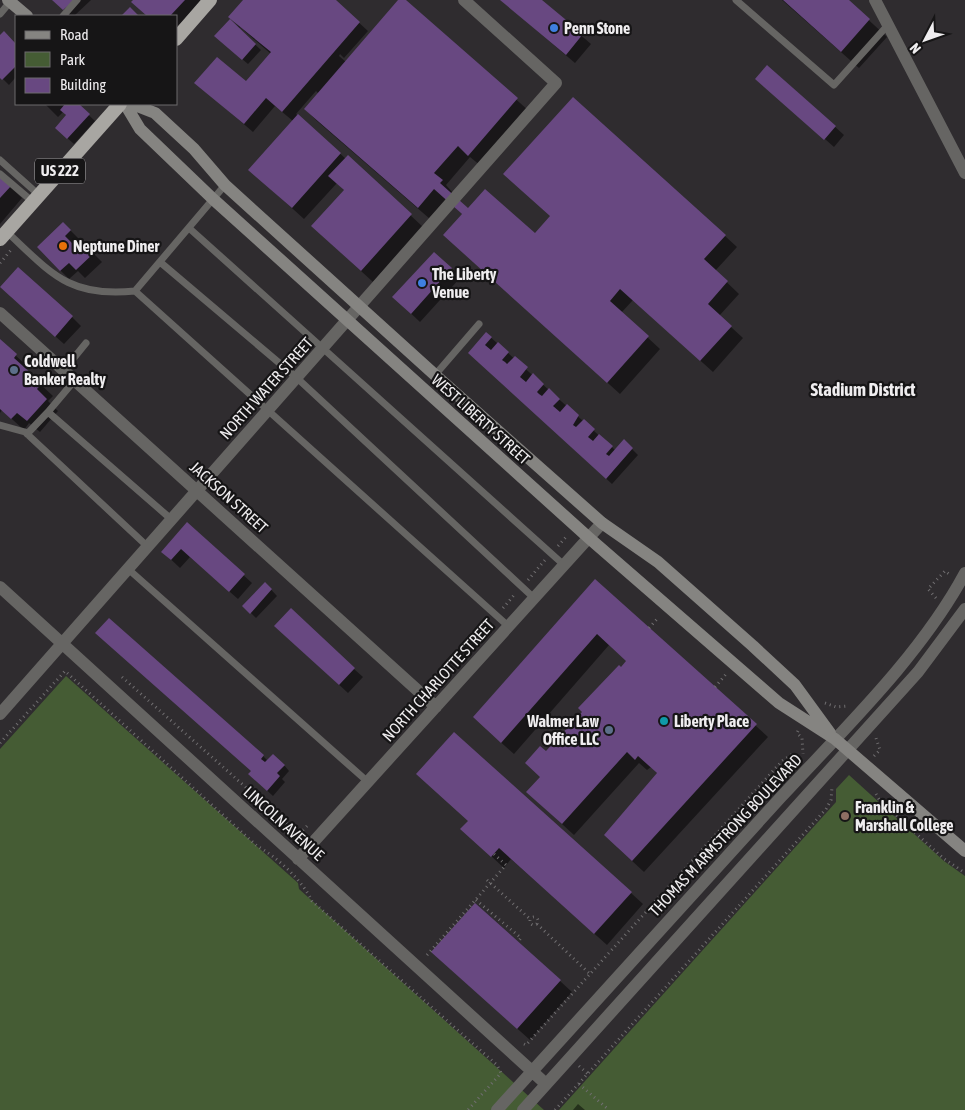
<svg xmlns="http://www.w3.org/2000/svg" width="965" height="1110" font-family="'Asap Condensed',sans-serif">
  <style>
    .green { fill: #455c34 }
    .shadow { fill: #0007 }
    .building { fill: #684881 }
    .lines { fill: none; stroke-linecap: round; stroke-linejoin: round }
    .path { stroke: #716f71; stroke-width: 3; stroke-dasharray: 1 4; stroke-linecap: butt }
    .service { stroke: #666563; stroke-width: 7 }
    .minor { stroke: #666563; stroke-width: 12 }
    .secondary { stroke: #858481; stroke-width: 12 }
    .trunk { stroke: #a8a6a2; stroke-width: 14 }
    .shop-dot { fill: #3f7fe0; stroke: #161516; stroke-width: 2 }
    .food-dot { fill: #e8710a; stroke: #161516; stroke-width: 2 }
    .service-dot { fill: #5c6f8a; stroke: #161516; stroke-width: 2 }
    .culture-dot { fill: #0f9aa8; stroke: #161516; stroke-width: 2 }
    .education-dot { fill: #8d6e63; stroke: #161516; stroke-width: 2 }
    .labels { text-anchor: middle; stroke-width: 4.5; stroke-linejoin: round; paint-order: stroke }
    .shield { fill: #161516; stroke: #aeacae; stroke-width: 1 }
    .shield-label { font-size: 15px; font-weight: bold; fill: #efedef }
    .poi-label { font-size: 16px; font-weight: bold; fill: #efedef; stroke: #161516; text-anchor: start }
    .street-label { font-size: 16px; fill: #efedef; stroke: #161516 }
    .neighbourhood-label { font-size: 18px; font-weight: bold; fill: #efedef; stroke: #161516 }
  </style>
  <rect width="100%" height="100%" fill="#2f2c2f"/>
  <path class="green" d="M66 676 298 883 299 889 544 1110H0V749Z
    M849 775 944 861 965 876V1110H559L836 802V789Z"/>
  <path class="shadow" d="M53 0H91L74 16H71Z
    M135 0H200L201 1 176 28V16H148L133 2Z
    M245 0H334L368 31 344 58 340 54 339 56 346 62 400 0H404L529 111 481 166 470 157 446 185 453 193 451 195 468 210 535 235 725 236 737 247 715 271 739 294 719 316 743 338 713 372 633 300 621 313 660 349 620 394 457 247 463 215 447 200 430 219 317 121 305 109 319 94 316 91 296 114 346 159 348 157 423 227 373 282 325 238 345 191 337 183 304 219 262 181 293 121 275 106 253 132 196 83H246L271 54 240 27 238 29 261 50 248 64 222 42 239 27 230 17Z
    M501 0H540L591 44 575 63Z
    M782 0H847L887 37 859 68Z
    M4 33 16 45V77L9 85 0 76V36Z
    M768 66 844 135 834 147 766 87Z
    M45 104H77L95 121 74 144 56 128 67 116 63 112 58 117Z
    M0 178 22 198 0 224Z
    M63 223 102 262 85 278 78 271 69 279 60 270Z
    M434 253 460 278 420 322 403 306Z
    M10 296 72 317 81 326 64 344Z
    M487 334 615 450 624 441 638 455 612 484 475 358Z
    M0 341 28 367 25 370 53 396 48 401 58 411 40 432 29 423 24 430 2 410 0 413Z
    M187 524 252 583 238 599 190 557 180 568 163 552Z
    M595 580 768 737 644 872 617 847 658 774 651 767 647 770 639 763 574 835 540 804 541 778 546 753 628 662 609 645 514 754 486 729Z
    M265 583 277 596 256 618 244 606Z
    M285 635 354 669 363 677 348 693Z
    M263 756 268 761 284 765 289 771 282 779 285 782 273 796 249 774Z
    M462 829 631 893 643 904 607 945 511 859 504 868Z
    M445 964 560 981 572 992 530 1040Z
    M578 1104 585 1110H573Z"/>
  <path class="building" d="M52 0H75L63 10Z
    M133 0H185L170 16H147L131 2Z
    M243 0H336L360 22 282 112 266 98 244 124 194 83 217 57 246 81 271 52 228 17Z
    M398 0H406L518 98 468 156 458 146 434 173 443 180 440 183 468 208 485 189 535 233 550 216 503 174 573 97 726 235 704 259 728 281 708 304 732 326 700 361 620 289 610 301 649 336 607 383 443 235 462 214 434 189 418 208 304 109Z
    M500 0H542L583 34 566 55Z
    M783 0H849L870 19 841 52Z
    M130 7 139 16H121Z
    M230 19 256 44 242 60 214 36Z
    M4 31 16 44V66L2 80 0 78V35Z
    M767 65 836 126 824 140 755 79Z
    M65 104H79L90 114 67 139 55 128 66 115 60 110Z
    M298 114 341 153 292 208 248 170Z
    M348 155 412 214 361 271 311 226 344 190 328 176Z
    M0 176 11 186 0 198Z
    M63 222 71 230 65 236 74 245 80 238 94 253 76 270 69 263 60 271 37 247Z
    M434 252 452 268 411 314 392 297Z
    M18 267 73 316 55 337 0 287Z
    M486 332 492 337 485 345 491 350 498 342 509 352 502 360 505 362 507 364 515 356 528 367 520 377 526 382 533 373 544 384 537 392 539 394 542 396 549 388 560 399 553 406 560 412 567 404 579 415 573 425 576 427 584 419 595 429 588 437 593 441 599 434 613 446 606 454 609 456 624 439 633 448 606 479 468 353Z
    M0 339 17 354 14 358 42 383 37 389 47 399 27 421 17 413 11 419 0 409Z
    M187 522 245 574 229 592 181 549 171 560 161 552Z
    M595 579 757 724 632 861 604 835 657 773 638 756 635 760 627 752 562 824 526 792 540 777 525 763 540 746 546 751 582 712 578 708 619 665 621 667 626 661 597 634 501 743 473 717Z
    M265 582 272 589 250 614 242 606Z
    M291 608 355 668 339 685 274 626Z
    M109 618 264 755 261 759 265 762 273 754 285 765 277 773 280 776 267 791 248 774 251 771 95 633Z
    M454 732 632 892 594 934 499 848 491 857 460 829 468 821 416 774Z
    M475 903 561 980 517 1029 431 952Z"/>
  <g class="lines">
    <path class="path" d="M0 263 11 250
      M558 546 567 536
      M528 580 545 560
      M936 598 928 589 945 571 949 574
      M503 608 515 594
      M649 628 659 617
      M122 677 296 832 303 830 307 826
      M433 686 490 622
      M715 687 727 673
      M825 703 836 707 847 706
      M798 731 797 733 802 738 803 754
      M0 743 65 671 257 846C277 857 302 880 312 901L497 1065 501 1073 468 1110
      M874 756 880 750 876 738
      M876 794 880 801 943 858 965 873
      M487 880 530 919
      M476 900 521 938 518 942
      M530 921a4 4 0 1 1 8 0a4 4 0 1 1-8 0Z
      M537 924 590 974
      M427 955 506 865 494 854
      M524 1044 526 1045 782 761 791 755 797 760
      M579 1066 588 1074
      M579 1084 609 1110
      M555 1110 826 809 831 800 832 787"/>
    <path class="service" d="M736 0 834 85 887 26
      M0 14 10 2
      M63 16 77 0
      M0 160 39 195
      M0 174 33 202
      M189 228 564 565
      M7 232C51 273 69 298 135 291L508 626
      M160 262 297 378 534 598
      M135 291 225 185
      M64 370 86 343
      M435 375 479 324
      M75 380 48 412 171 519
      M0 425 25 432 147 546
      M27 434 48 412
      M127 568 368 782"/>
    <path class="minor" d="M875 0 965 173
      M0 313 436 707
      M0 587 546 1084
      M0 714 556 83 464 0
      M298 859 602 523
      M497 1110C591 1005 686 901 781 797 844 729 921 655 965 573
      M523 1110 918 672 965 609"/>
    <path class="secondary" d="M8 0 27 16
      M125 104 140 129 213 199 589 538 779 703 835 739 965 851
      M132 104 155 113 194 149 225 185 435 375 602 523 658 562 753 646 795 685 830 733"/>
    <path class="trunk" d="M176 39 210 0
      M0 239 120 104"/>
  </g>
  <g class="shop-dot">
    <circle cx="554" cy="28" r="5"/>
    <circle cx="422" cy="283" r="5"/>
  </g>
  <circle class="food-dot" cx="63" cy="246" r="5"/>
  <g class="service-dot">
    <circle cx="14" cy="370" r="5"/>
    <circle cx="609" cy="730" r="5"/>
  </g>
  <circle class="culture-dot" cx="664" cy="721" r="5"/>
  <circle class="education-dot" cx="845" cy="816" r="5"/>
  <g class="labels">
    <rect class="shield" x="35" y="158.5" width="50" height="25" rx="4"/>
    <g class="shield-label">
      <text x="60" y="176">US 222</text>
    </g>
    <g class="poi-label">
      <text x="564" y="34">Penn Stone</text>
      <text x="73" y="252">Neptune Diner</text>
      <text x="432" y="280">The Liberty<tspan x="432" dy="18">Venue</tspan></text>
      <text x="24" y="367">Coldwell<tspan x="24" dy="18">Banker Realty</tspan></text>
      <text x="599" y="727" text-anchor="end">Walmer Law<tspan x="599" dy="18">Office LLC</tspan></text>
      <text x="674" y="727">Liberty Place</text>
      <text x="855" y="813">Franklin &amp;<tspan x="855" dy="18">Marshall College</tspan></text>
    </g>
    <g class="street-label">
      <text transform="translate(266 388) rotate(-48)" y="6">NORTH WATER STREET</text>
      <text transform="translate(481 419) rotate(42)" y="6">WEST LIBERTY STREET</text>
      <text transform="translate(229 497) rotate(42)" y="6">JACKSON STREET</text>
      <text transform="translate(438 680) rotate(-48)" y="6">NORTH CHARLOTTE STREET</text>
      <text transform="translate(284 823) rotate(42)" y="6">LINCOLN AVENUE</text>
      <text transform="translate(725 835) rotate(-47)" y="6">THOMAS M ARMSTRONG BOULEVARD</text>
    </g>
    <g class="neighbourhood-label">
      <text x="863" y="396">Stadium District</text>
    </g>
  </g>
  <rect x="15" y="15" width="162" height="90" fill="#161516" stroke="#6d6b6d"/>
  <rect x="25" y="31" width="25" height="8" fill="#858481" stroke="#6d6b6d"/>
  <text x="60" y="40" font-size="15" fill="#efedef">Road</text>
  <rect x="25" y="52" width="25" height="15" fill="#455c34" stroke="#6d6b6d"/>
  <text x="60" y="65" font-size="15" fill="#efedef">Park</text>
  <rect x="25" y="78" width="25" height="15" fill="#684881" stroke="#6d6b6d"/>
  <text x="60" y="90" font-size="15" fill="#efedef">Building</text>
  <g transform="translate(925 40) rotate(229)" stroke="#161516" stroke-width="4" paint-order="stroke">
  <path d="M0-4L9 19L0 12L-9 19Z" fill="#efedef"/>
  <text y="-8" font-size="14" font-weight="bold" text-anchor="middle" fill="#efedef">N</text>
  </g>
</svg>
